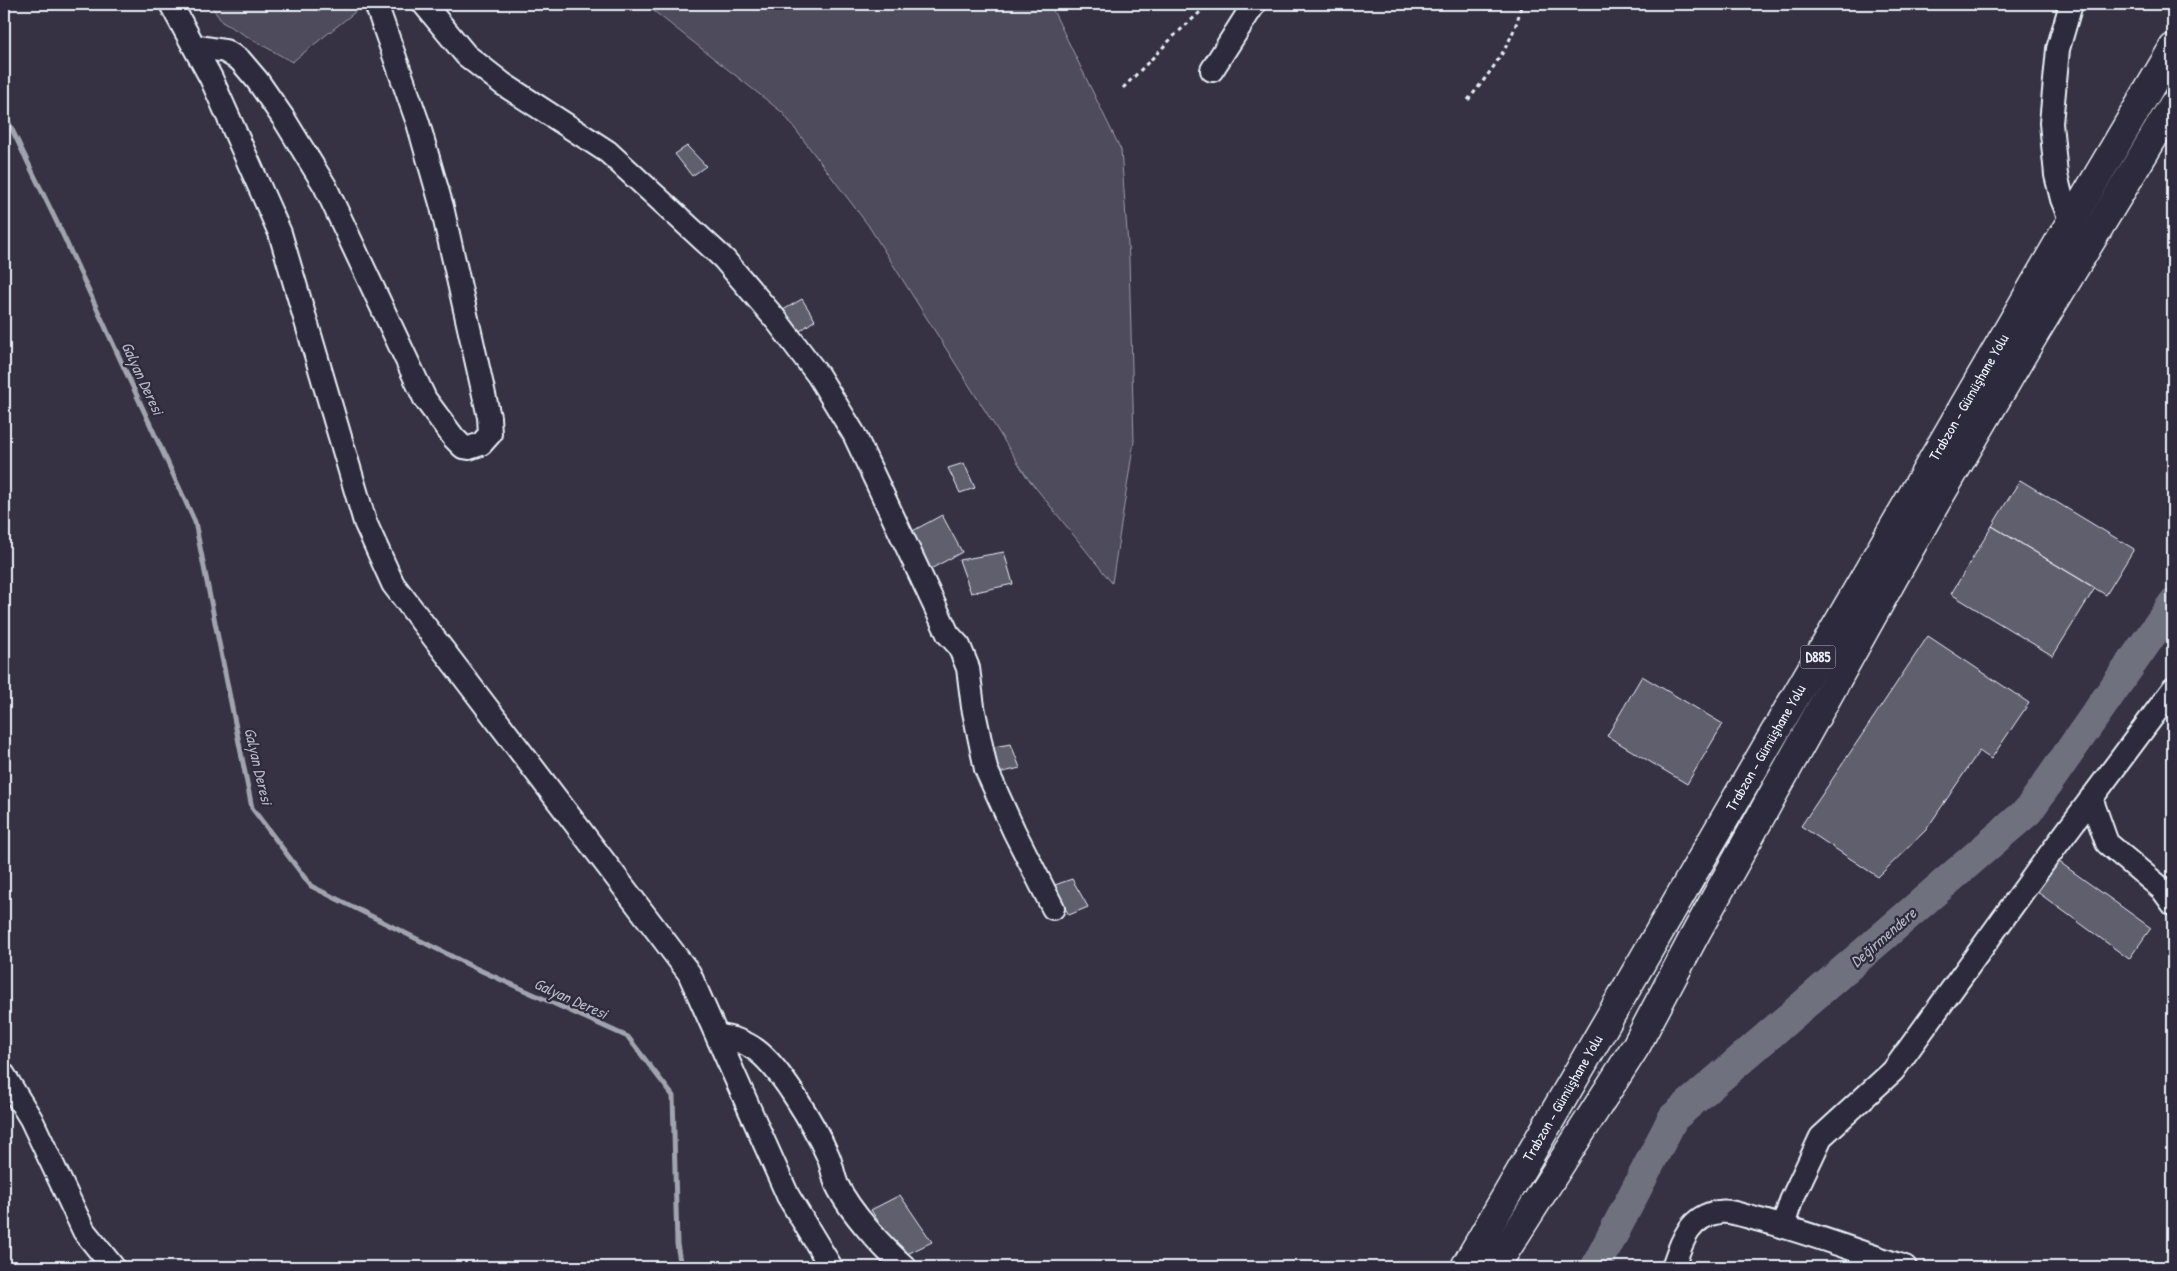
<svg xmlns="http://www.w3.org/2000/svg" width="2177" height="1271" font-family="'Patrick Hand',sans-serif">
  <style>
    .green { fill: #4d4b5c; stroke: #9a9eaa }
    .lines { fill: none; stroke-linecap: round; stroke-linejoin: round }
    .stream { stroke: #a0a4af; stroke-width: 5 }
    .river { stroke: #70717f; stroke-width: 31 }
    .building { fill: #605e6e; stroke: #e8f1f8 }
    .minor-casing { stroke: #e8f1f8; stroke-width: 26 }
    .highway-casing { stroke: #e8f1f8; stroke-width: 31 }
    .path { stroke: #e8f1f8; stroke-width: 3; stroke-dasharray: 4 4; stroke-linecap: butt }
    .minor { stroke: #2f2a3d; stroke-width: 22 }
    .highway { stroke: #2f2a3d; stroke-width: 28 }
    .labels { text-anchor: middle; stroke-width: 4.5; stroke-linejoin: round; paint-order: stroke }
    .shield { fill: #2f2a3d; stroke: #b0b5c0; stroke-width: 1 }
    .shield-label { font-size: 14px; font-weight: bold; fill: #e8f1f8 }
    .street-label { font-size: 15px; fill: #e8f1f8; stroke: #2f2a3d }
    .water-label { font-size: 16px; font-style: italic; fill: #b2b7c2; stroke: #2f2a3d }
  </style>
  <rect width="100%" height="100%" fill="#363244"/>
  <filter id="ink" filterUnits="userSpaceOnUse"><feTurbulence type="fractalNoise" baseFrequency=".02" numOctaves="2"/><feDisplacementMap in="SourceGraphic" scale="10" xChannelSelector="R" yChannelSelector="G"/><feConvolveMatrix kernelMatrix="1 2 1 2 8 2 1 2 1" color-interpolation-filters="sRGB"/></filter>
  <g filter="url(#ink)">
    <path class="green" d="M210 4H365L292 62 222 22Z
      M645 4H1050L1121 150 1129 259 1134 441 1112 583 1027 477 868 225 783 113Z"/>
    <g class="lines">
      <path class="stream" d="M4 113 63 235 195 522 252 808 311 886 473 967 628 1037 673 1096 677 1244 681 1267"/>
      <path class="river" d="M1596 1267 1673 1118 2028 811 2173 604"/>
    </g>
    <path class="building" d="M687 146 706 166 692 176 675 154Z
      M802 299 815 320 800 331 783 310Z
      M964 463 975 488 960 493 948 468Z
      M2020 480 2134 549 2106 595 1992 526Z
      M942 515 962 552 925 572 907 534Z
      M1992 526 2095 588 2053 656 1951 594Z
      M1004 552 1013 584 971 593 959 560Z
      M1928 636 2029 703 1991 759 1979 751 1926 830 1878 877 1801 826Z
      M1642 676 1723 724 1687 784 1607 736Z
      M1011 744 1020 768 995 774 987 748Z
      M2058 861 2151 928 2129 959 2036 891Z
      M1072 879 1088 907 1069 915 1052 886Z
      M900 1195 932 1242 901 1257 871 1210Z"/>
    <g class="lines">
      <defs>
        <path id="minor" d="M171 4 211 78 280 233 365 522 393 584 689 973 788 1196 831 1267
          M424 4 466 55 503 84 608 152 724 259 777 321 818 375 854 434 948 634 959 646 968 668 973 707 986 769 1014 831 1053 908
          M194 46 225 51 240 60 257 80 284 119 325 186 425 399 454 438 463 447 469 448 481 444 490 434 489 417 442 207 418 123 376 4
          M1212 70 1254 4
          M2071 221 2062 199 2056 175 2051 123 2058 49 2071 4
          M2091 798 2107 843 2162 889 2173 904
          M717 1035C731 1038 744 1041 756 1050 781 1068 815 1127 828 1156 832 1165 833 1176 837 1185 850 1212 883 1248 905 1267
          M4 1075 31 1119 84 1231 113 1267
          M1783 1226 1791 1201 1821 1137 1893 1071 2044 862 2173 689
          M1673 1267C1681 1243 1689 1216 1719 1212 1730 1210 1745 1216 1756 1219 1807 1232 1856 1251 1905 1267"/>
        <g id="highway">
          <path id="s1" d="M1465 1267 2071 221 2173 48"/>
          <path d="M1495 1267 1636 1046 1697 931 1928 516 2034 335 2173 105"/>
        </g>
      </defs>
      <use href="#minor" class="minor-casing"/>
      <use href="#highway" class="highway-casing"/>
      <path class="path" d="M1123 88 1175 35 1209 4
        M1468 100C1490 73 1516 40 1521 4"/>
      <use href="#minor" class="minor"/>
      <use href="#highway" class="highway"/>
    </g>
  </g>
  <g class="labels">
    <rect class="shield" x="1800.5" y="645.5" width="35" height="23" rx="4"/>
    <g class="shield-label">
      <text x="1818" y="662">D885</text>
    </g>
    <g class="street-label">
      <text dy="5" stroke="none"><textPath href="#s1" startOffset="1005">Trabzon - Gümüşhane Yolu</textPath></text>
      <text dy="5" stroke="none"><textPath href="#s1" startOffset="600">Trabzon - Gümüşhane Yolu</textPath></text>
      <text dy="5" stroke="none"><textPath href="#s1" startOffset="195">Trabzon - Gümüşhane Yolu</textPath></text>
    </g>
    <g class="water-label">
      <text transform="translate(143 378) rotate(65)" y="6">Galyan Deresi</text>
      <text transform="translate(259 766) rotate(77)" y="6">Galyan Deresi</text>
      <text transform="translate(1883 937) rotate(-41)" y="6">Değirmendere</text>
      <text transform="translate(571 998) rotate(24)" y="6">Galyan Deresi</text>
    </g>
  </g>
  <rect width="2177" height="1271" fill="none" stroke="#2f2a3d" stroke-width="20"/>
  <rect x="10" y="10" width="2157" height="1251" fill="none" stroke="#e8f1f8" stroke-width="2" filter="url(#ink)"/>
</svg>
